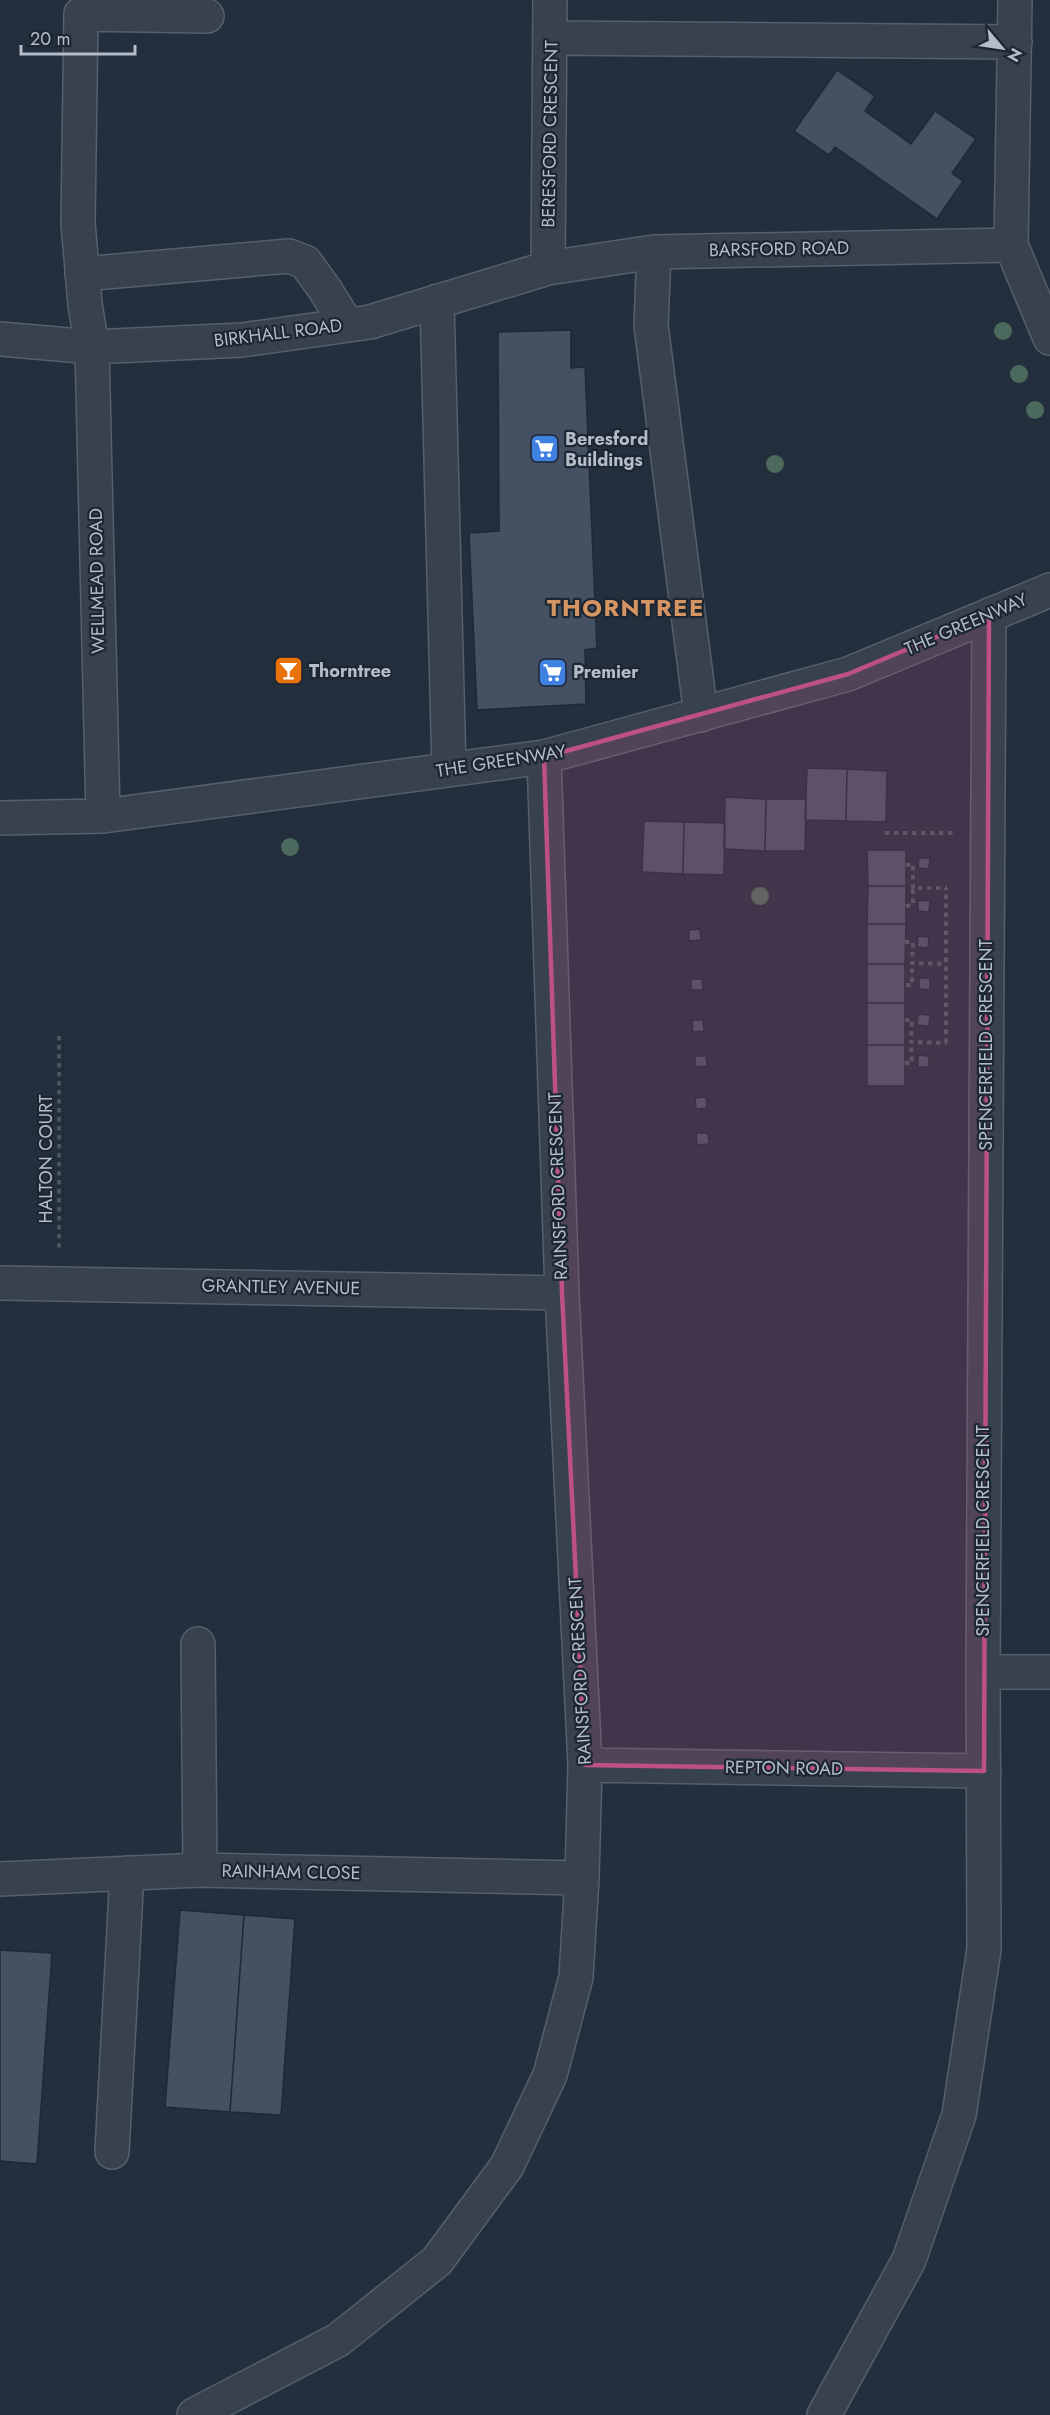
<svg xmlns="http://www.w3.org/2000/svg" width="1050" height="2415" font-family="Jost,sans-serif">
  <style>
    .building { fill: #455162; stroke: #1f2835; stroke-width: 1.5 }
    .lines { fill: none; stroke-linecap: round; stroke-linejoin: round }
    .minor-casing { stroke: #565f6c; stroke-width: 36 }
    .path { stroke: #44595c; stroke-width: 4; stroke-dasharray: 4.5 4.5; stroke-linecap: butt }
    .minor { stroke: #38414e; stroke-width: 33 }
    .tree { fill: #4b6a5d }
    .marked { fill: #bd5182; fill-opacity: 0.2; stroke: #bd5182; stroke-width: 4.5; stroke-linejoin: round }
    .labels { text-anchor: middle; stroke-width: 4.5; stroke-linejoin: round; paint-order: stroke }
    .street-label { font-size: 18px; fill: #b4bcc9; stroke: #1d2633 }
    .poi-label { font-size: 18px; font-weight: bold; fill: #b4bcc9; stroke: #1d2633; text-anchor: start }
    .district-label { font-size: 24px; font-weight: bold; letter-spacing: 1.5px; fill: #d59563; stroke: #1d2633 }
  </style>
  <rect width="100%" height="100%" fill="#242f3e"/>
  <path class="building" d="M837 70 875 96 865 111 911 144 935 111 976 139 952 173 963 181 937 219 835 147 829 155 794 131Z
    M571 330V368L585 367 597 648 585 650 586 704 477 710 469 533 499 531 498 332Z
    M807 768 847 769 846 821 805 820Z
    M847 769 887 771 886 822 846 821Z
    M725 797 766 799 765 851 724 849Z
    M766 799H806L805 851H765Z
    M644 821 684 822 683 874 642 872Z
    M684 822 725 823 724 875 683 874Z
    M867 850H906V886H868Z
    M919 858H930L929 869 918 868Z
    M868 886H906V924H867Z
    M918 900 930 901 929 912 918 911Z
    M867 924H906L905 964H867Z
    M700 929 701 940 689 941V930Z
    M918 936 929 937 928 948 917 947Z
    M867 964H905V1003H867Z
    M919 978H930V990L919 989Z
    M691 979H702L703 990H691Z
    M867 1003H905V1045H867Z
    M918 1014 930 1015 929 1026 917 1025Z
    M692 1020H703L704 1031 693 1032Z
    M867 1045H905V1086H867Z
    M918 1055 929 1056V1067H918Z
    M695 1056H706L707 1066 695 1067Z
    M706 1097 707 1108 696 1109 695 1098Z
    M696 1133H708L709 1144 697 1145Z
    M180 1910 244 1915 230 2112 165 2107Z
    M244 1915 295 1919 281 2115 230 2112Z
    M0 1950 52 1953 37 2164 0 2161Z"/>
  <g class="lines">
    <defs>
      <path id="minor" d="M1015 0 1011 245 1050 338
        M551 38 1015 42
        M654 252 651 325 701 715
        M548 268 550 0
        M82 274 289 256 305 262 324 288 347 325
        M437 301 449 770
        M0 339 92 347 242 340 370 322 548 268 654 252 1011 245
        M103 816 92 347 85 304 78 223 81 14 207 16
        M0 818 103 816 544 757 848 674 1050 590
        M0 1283 562 1293
        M198 1644 200 1870
        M983 1672H1050
        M585 1765 984 1771
        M0 1879 200 1870 582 1878
        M112 2152 127 1873
        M194 2415 338 2340 437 2261 507 2166 550 2075 576 1977 582 1878 585 1765 562 1293 544 757
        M824 2415 909 2260 959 2115 984 1949 983 1672 989 615"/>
    </defs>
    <use href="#minor" class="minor-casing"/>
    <path class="path" d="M885 833H954
      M906 865 913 864V888H947
      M906 906 913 905V888
      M905 942H913L912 963 946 964
      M906 985H912V963
      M905 1020H912L911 1042 947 1043
      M59 1036V1248
      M946 1043V888
      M905 1063H912L911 1042"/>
    <use href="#minor" class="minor"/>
  </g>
  <g class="tree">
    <circle cx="1003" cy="331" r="9"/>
    <circle cx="1019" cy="374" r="9"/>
    <circle cx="1035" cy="410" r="9"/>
    <circle cx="775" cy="464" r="9"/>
    <circle cx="290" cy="847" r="9"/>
    <circle cx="760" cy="896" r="9"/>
  </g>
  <path class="marked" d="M989 615 984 1771 585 1765 562 1293 544 757 848 674Z"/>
  <defs>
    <symbol id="supermarket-square" viewBox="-11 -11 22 22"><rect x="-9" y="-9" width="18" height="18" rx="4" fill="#3f7fe0" stroke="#1d2633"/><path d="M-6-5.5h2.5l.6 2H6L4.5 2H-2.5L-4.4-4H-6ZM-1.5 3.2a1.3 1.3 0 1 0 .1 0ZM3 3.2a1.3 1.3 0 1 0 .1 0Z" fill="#fff"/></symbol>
    <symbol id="bar-square" viewBox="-11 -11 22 22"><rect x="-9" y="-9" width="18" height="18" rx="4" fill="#e8710a" stroke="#1d2633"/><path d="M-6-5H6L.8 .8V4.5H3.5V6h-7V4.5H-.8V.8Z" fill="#fff"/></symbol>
  </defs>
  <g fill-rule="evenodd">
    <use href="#supermarket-square" x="528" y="432" width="33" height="33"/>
    <use href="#bar-square" x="272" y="654" width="33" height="33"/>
    <use href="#supermarket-square" x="536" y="656" width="33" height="33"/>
  </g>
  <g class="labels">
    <g class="street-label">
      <text transform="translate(550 134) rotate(-89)" y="6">BERESFORD CRESCENT</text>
      <text transform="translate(779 249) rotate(-1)" y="6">BARSFORD ROAD</text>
      <text transform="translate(278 333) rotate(-7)" y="6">BIRKHALL ROAD</text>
      <text transform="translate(97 581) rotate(-91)" y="6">WELLMEAD ROAD</text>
      <text transform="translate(966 624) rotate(-23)" y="6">THE GREENWAY</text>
      <text transform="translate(501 761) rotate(-9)" y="6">THE GREENWAY</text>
      <text transform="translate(986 1045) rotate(-90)" y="6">SPENCERFIELD CRESCENT</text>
      <text transform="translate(46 1159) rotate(-90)" y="6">HALTON COURT</text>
      <text transform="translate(558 1186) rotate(-92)" y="6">RAINSFORD CRESCENT</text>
      <text transform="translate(281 1287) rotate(1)" y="6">GRANTLEY AVENUE</text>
      <text transform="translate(983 1531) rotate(-90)" y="6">SPENCERFIELD CRESCENT</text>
      <text transform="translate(580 1671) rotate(-93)" y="6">RAINSFORD CRESCENT</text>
      <text transform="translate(784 1768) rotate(1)" y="6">REPTON ROAD</text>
      <text transform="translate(291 1872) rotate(1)" y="6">RAINHAM CLOSE</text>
    </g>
    <g class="poi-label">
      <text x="565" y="445">Beresford<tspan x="565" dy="21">Buildings</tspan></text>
      <text x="309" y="677">Thorntree</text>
      <text x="573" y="678">Premier</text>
    </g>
    <g class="district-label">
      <text x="626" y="616">THORNTREE</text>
    </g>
  </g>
  <g transform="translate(1002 48) rotate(119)" stroke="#1d2633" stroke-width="4.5" paint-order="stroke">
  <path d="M0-4.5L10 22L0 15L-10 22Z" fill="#b4bcc9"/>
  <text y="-9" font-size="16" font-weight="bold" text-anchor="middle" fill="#b4bcc9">N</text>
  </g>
  <path d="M21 45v9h114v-9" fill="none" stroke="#b4bcc9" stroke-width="3"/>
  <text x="30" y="45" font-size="18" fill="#b4bcc9" stroke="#1d2633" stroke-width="4.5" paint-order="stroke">20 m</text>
</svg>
